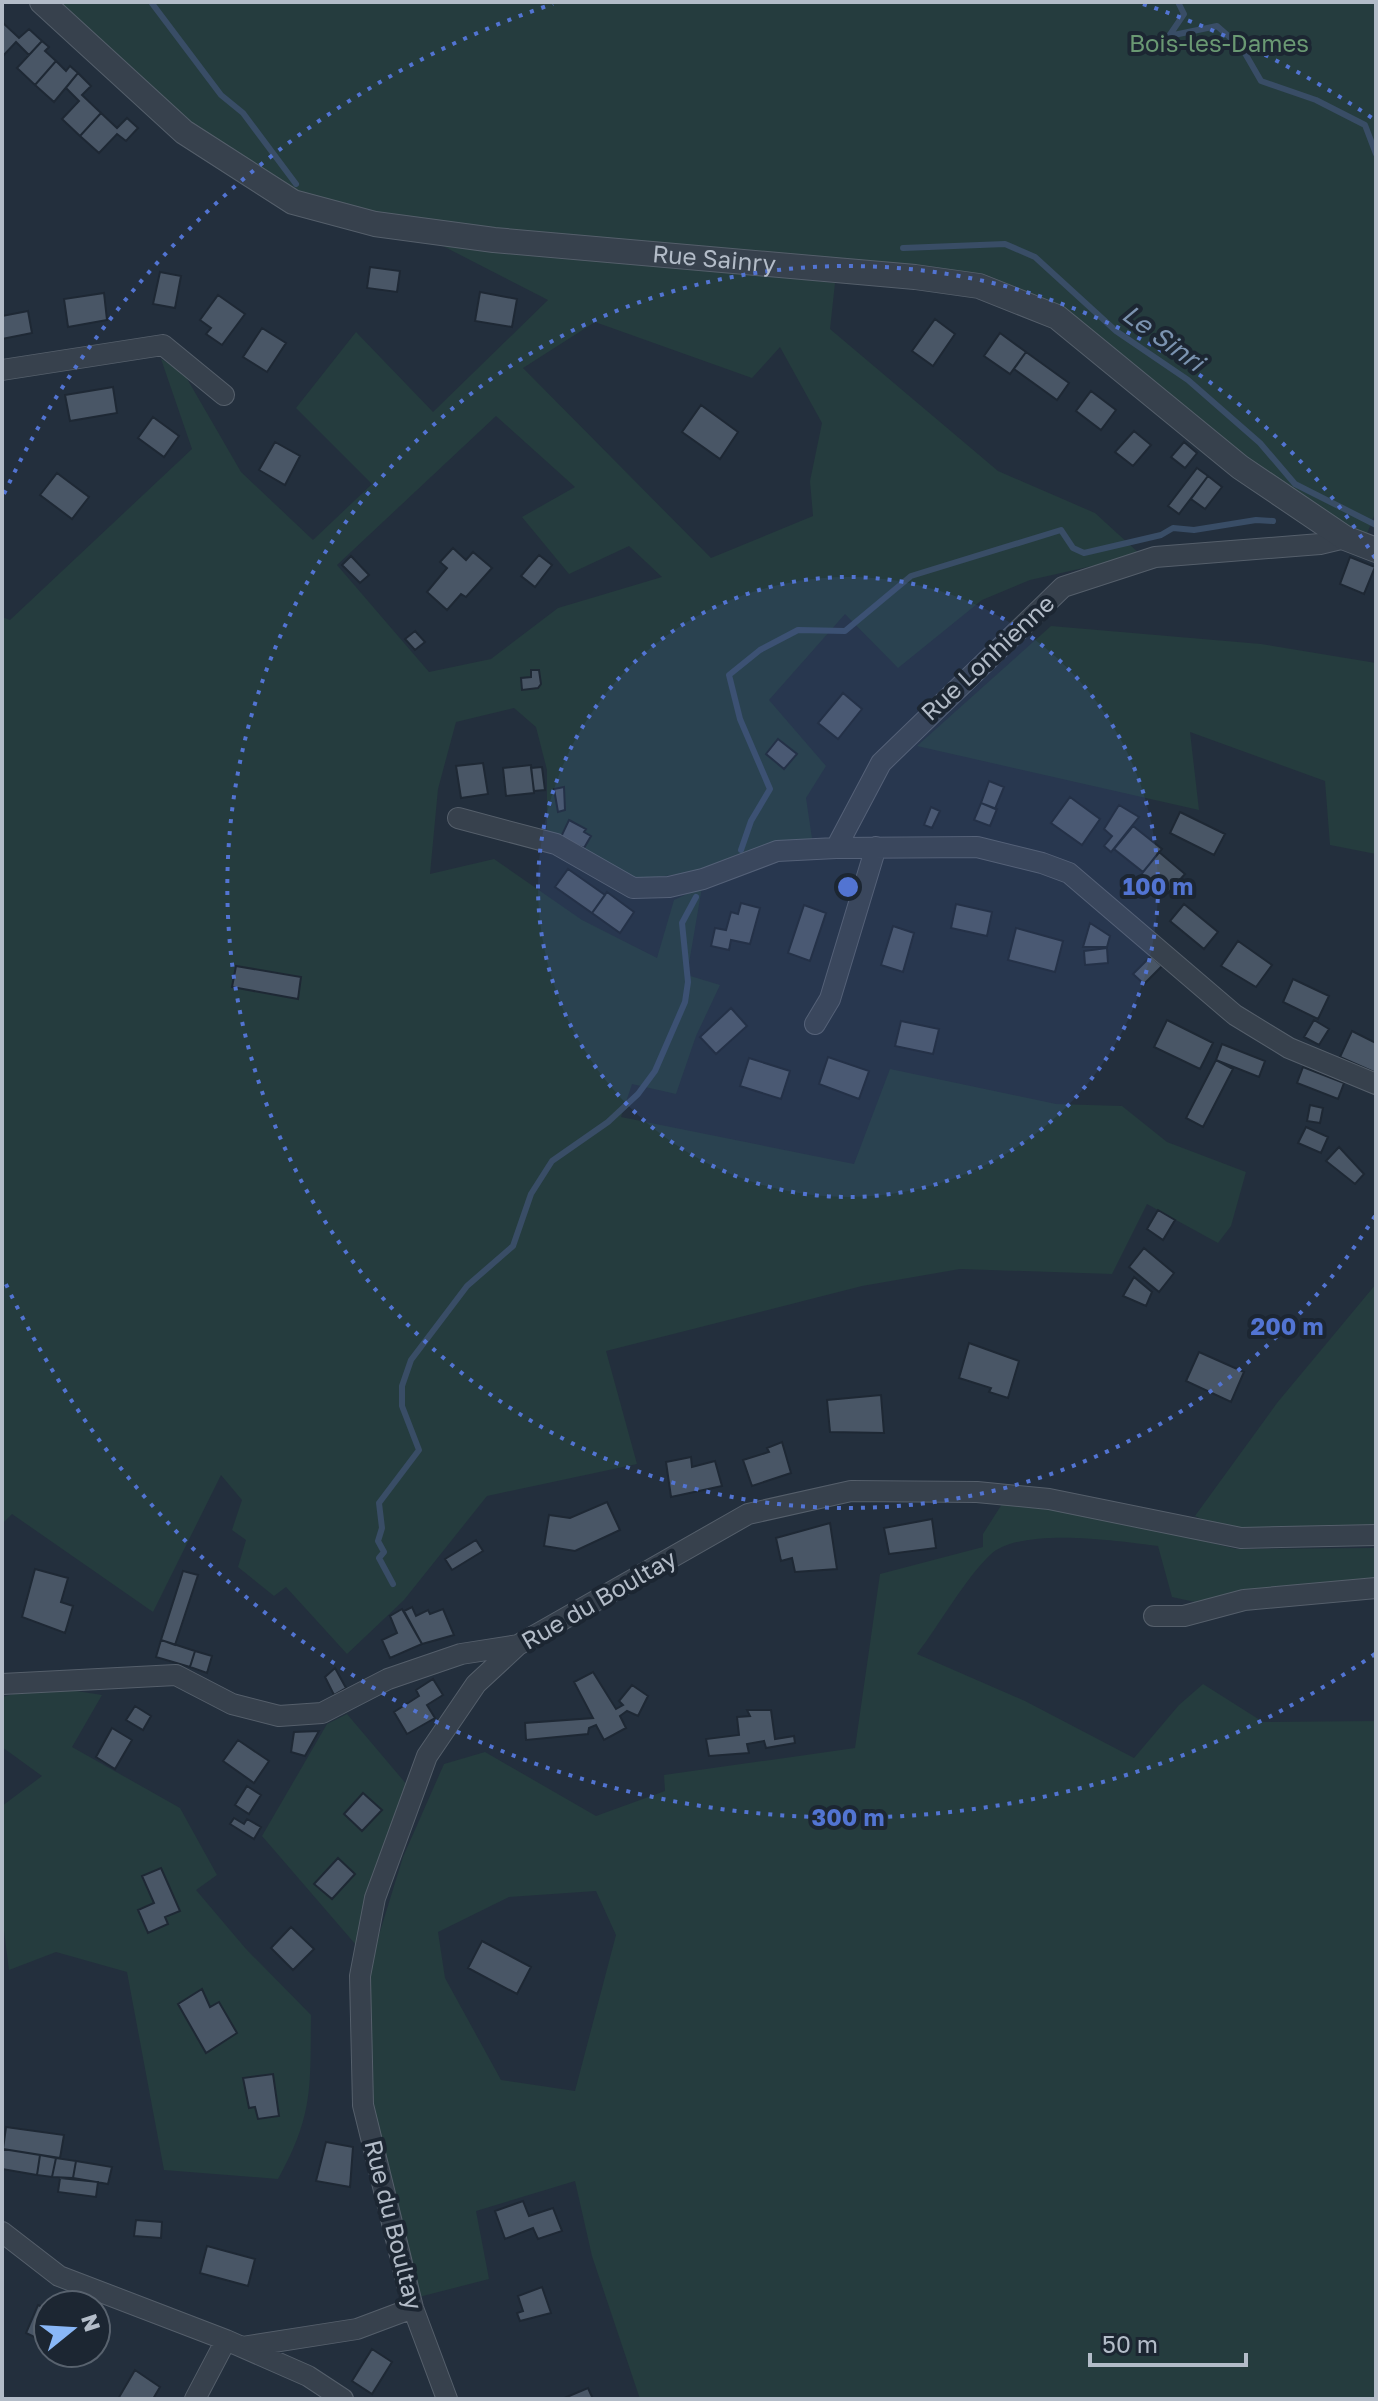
<svg xmlns="http://www.w3.org/2000/svg" width="1378" height="2401" font-family="'Golos Text',sans-serif">
  <style>
    .green { fill: #253c3e; fill-rule: evenodd }
    .lines { fill: none; stroke-linecap: round; stroke-linejoin: round }
    .stream { stroke: #394d66; stroke-width: 6 }
    .building { fill: #495666; stroke: #1e2834; stroke-width: 2 }
    .minor-casing { stroke: #555f6b; stroke-width: 22 }
    .tertiary-casing { stroke: #555f6b; stroke-width: 26 }
    .minor { stroke: #37414d; stroke-width: 20 }
    .tertiary { stroke: #37414d; stroke-width: 24 }
    .ring { fill: none; stroke: #5274d2; stroke-width: 4; stroke-dasharray: 4 8 }
    .labels { text-anchor: middle; stroke-width: 8; stroke-linejoin: round; paint-order: stroke }
    .park-label { font-size: 24px; fill: #6a9973; stroke: #1c2632 }
    .street-label { font-size: 24px; fill: #b3bcc8; stroke: #1c2632 }
    .water-label { font-size: 26px; font-style: italic; fill: #7b93b0; stroke: #1c2632 }
    .centre { fill: #5274d2; stroke: #1c2632; stroke-width: 4 }
    .ring-label { font-size: 24px; text-anchor: middle; font-weight: bold; fill: #5274d2; stroke: #1c2632; stroke-width: 8; stroke-linejoin: round; paint-order: stroke }
  </style>
  <rect width="100%" height="100%" fill="#232f3d"/>
  <path class="green" d="M58 2H1376V511L1362 546 1057 317 979 286 457 232 291 191 195 127Z
    M437 243 515 247 835 283 830 329 998 471 1095 513 1141 555 1030 580 982 600 898 668 845 614 769 700 826 766 806 798 813 845 700 871 637 880 547 832V770L536 727 514 708 456 722 438 789 430 874 494 859 582 920 657 958 674 900 702 887 687 975 720 985 696 1036 676 1094 632 1084 621 1117 854 1164 890 1069 1056 1104 1122 1106 1167 1142 1246 1172 1231 1226 1218 1243 1147 1204 1112 1274 960 1269 862 1286 606 1351 637 1464 487 1496 404 1600 347 1654 286 1587 274 1596 238 1567 246 1540 232 1530 242 1500 221 1475 153 1612 12 1514 2 1524V617L10 620 192 449 161 359 182 370 241 472 313 540 372 484 296 408 356 332 433 412 548 300ZM595 322 752 378 780 347 822 423 810 481 813 516 711 558 523 368ZM496 416 575 487 522 517 569 574 629 546 662 577 558 608 491 659 429 672 337 565Z
    M1051 626 1261 644 1376 663V854L1330 845 1325 781 1190 732 1199 810 917 746Z
    M1376 1284V1527L1223 1529 1195 1516 1277 1403Z
    M1002 1504 1108 1517 1236 1549 1376 1548V1581L1204 1604 1172 1597 1158 1546C1120 1541 1020 1526 990 1555 965 1579 939 1625 917 1654L1025 1701 1134 1758 1179 1705 1203 1684 1263 1722 1376 1721V2399H640L592 2256 575 2181 476 2211 489 2279 419 2297 369 2105 366 1977 403 1857 444 1764 485 1752 596 1816 665 1791 664 1775 855 1748 880 1574 983 1547V1534ZM596 1891 616 1935 575 2091 501 2080 445 1978 438 1932 509 1897Z
    M45 1686 102 1695 72 1747 180 1808 217 1875 196 1890 246 1949 311 2015C310 2087 314 2114 278 2179L164 2170 127 1972 56 1952 9 1970 2 1915V1806L42 1776 2 1747V1697Z
    M347 1714 408 1786 356 1945 262 1836 327 1724Z"/>
  <g class="lines">
    <path class="stream" d="M151 2 221 95 243 113 296 184
      M1178 2 1184 14 1169 36 1217 26 1242 48 1261 81 1316 100 1365 125 1376 154
      M903 248 1005 244 1035 257 1116 331 1188 380 1260 443 1295 484 1376 525
      M741 850 751 821 770 789 740 719 729 675 760 650 798 630 845 631 911 576 1061 530 1073 548 1084 553 1161 535 1173 528 1194 530 1256 520 1273 521
      M393 1584 379 1558 384 1552 378 1541 382 1528 379 1503 419 1450 402 1406V1386L411 1360 467 1286 513 1246 531 1194 552 1161 608 1122 638 1094 655 1071 685 1002 688 982 682 923 696 897"/>
  </g>
  <path class="building" d="M2 22 19 38 29 29 42 41 29 55 16 42 2 57Z
    M42 41 49 47 45 51 56 61 35 85 17 68Z
    M56 61 66 71 70 66 78 73 54 102 35 85Z
    M78 73 91 86 82 95 101 113 80 136 62 119 79 101 66 88Z
    M101 113 117 128 127 118 138 128 126 141 117 134 99 153 80 136Z
    M370 267 400 271 397 292 367 288Z
    M160 272 181 276 175 308 153 304Z
    M480 292 517 299 512 327 475 321Z
    M104 293 107 320 68 327 64 299Z
    M218 295 245 314 222 345 206 334 211 328 200 320Z
    M28 311 32 333 2 339V316Z
    M935 319 955 334 933 366 912 351Z
    M262 328 286 343 267 372 243 357Z
    M1000 333 1026 352 1010 374 984 356Z
    M1026 352 1069 383 1057 400 1014 369Z
    M113 387 117 413 70 421 65 395Z
    M1091 391 1116 410 1101 430 1076 411Z
    M701 405 738 432 720 459 682 432Z
    M153 417 179 436 164 457 138 438Z
    M1134 431 1151 445 1133 466 1115 452Z
    M275 442 300 456 285 485 259 470Z
    M1184 442 1197 453 1185 468 1171 457Z
    M1197 468 1208 476 1179 514 1168 506Z
    M57 473 89 497 72 519 40 495Z
    M1208 476 1222 487 1205 509 1191 499Z
    M453 548 466 560 473 552 492 568 466 597 461 594 447 610 427 592 447 568 440 562Z
    M539 555 552 565 535 587 521 576Z
    M351 556 369 575 360 583 342 565Z
    M1350 557 1375 567 1364 594 1340 584Z
    M415 631 425 642 415 650 405 639Z
    M531 670H539L541 684 538 688 522 690 521 678 531 677Z
    M843 693 862 709 838 739 818 723Z
    M778 739 797 754 784 769 766 754Z
    M483 763 488 794 461 798 456 766Z
    M531 765 534 793 506 796 503 768Z
    M542 767 545 790 534 791 531 768Z
    M989 781 1004 787 995 809 981 803Z
    M564 787 565 810 558 812 554 789Z
    M1070 797 1100 819 1082 845 1051 823Z
    M981 803 997 809 990 826 974 820Z
    M1119 805 1139 817 1111 852 1104 846 1112 836 1104 829Z
    M931 807 940 811 932 828 924 825Z
    M1180 812 1225 834 1214 855 1170 833Z
    M569 820 586 829 584 832 591 836 584 848 560 839Z
    M1133 826 1162 849 1143 872 1114 849Z
    M1159 852 1185 874 1168 893 1154 881 1148 889 1137 880Z
    M568 869 605 895 592 913 555 887Z
    M607 892 634 912 620 933 592 913Z
    M741 903 760 908 750 944 731 940 729 950 711 946 715 928 726 930 731 912 738 914Z
    M956 904 992 912 987 936 951 928Z
    M1184 904 1218 932 1204 949 1170 921Z
    M804 905 826 913 810 961 788 953Z
    M1090 923 1110 936 1107 947H1083Z
    M893 926 914 933 903 972 881 965Z
    M1016 928 1063 941 1055 972 1008 960Z
    M1238 941 1272 965 1256 987 1221 966Z
    M1107 948 1108 963 1085 965 1084 951Z
    M1151 956 1162 966 1144 984 1133 974Z
    M236 966 301 977 298 999 232 987Z
    M1293 979 1329 996 1318 1019 1283 1002Z
    M731 1008 747 1026 716 1054 700 1037Z
    M1167 1020 1213 1043 1200 1069 1154 1047Z
    M1314 1020 1329 1029 1319 1045 1304 1037Z
    M901 1021 939 1029 933 1054 895 1046Z
    M1352 1031 1376 1043V1073L1340 1057Z
    M1222 1044 1265 1061 1259 1077 1216 1060Z
    M828 1057 869 1071 859 1099 819 1084Z
    M749 1058 790 1071 781 1099 740 1086Z
    M1216 1060 1233 1069 1203 1127 1186 1118Z
    M1303 1067 1344 1083 1338 1099 1297 1083Z
    M1310 1105 1323 1108 1320 1123 1307 1121Z
    M1306 1127 1328 1137 1321 1153 1298 1143Z
    M1339 1147 1364 1174 1355 1184 1326 1161Z
    M1158 1210 1175 1220 1163 1240 1147 1229Z
    M1144 1248 1174 1273 1159 1292 1129 1267Z
    M1134 1277 1152 1292 1146 1306 1123 1296Z
    M969 1343 1019 1361 1008 1398 989 1392 991 1388 959 1378Z
    M1199 1352 1244 1372 1231 1402 1186 1381Z
    M881 1395 884 1433 830 1432 827 1400Z
    M782 1442 791 1473 752 1486 743 1460 769 1452 767 1448Z
    M691 1457 692 1467 715 1461 722 1486 671 1497 666 1462Z
    M607 1502 620 1530 575 1551 544 1546 549 1515 570 1518Z
    M932 1519 936 1548 889 1554 884 1528Z
    M830 1523 837 1569 795 1572 792 1558 781 1561 776 1538Z
    M476 1540 483 1551 452 1570 445 1559Z
    M35 1569 68 1578 61 1602 73 1606 65 1633 22 1617Z
    M183 1571 198 1575 175 1645 161 1640Z
    M412 1607 416 1616 428 1610 430 1614 443 1609 454 1635 422 1644 404 1611Z
    M402 1609 422 1644 390 1658 382 1640 397 1633 390 1616Z
    M161 1640 195 1651 190 1667 156 1657Z
    M195 1651 212 1656 207 1673 190 1667Z
    M335 1668 346 1688 334 1695 325 1677Z
    M593 1672 616 1709 623 1705 619 1701 632 1685 648 1696 638 1716 627 1711 620 1716 626 1728 604 1740 596 1725 589 1728 588 1734 526 1740 525 1723 593 1718 574 1682Z
    M433 1679 443 1695 427 1705 435 1718 407 1734 394 1712 419 1696 416 1690Z
    M135 1706 151 1716 143 1730 126 1720Z
    M747 1710H771L775 1739 794 1736 795 1743 766 1748 764 1741 747 1744 749 1753 709 1756 706 1739 739 1735 737 1717 750 1716Z
    M112 1728 132 1740 115 1769 96 1757Z
    M319 1731 305 1756 291 1752 294 1732Z
    M238 1740 269 1761 254 1783 223 1761Z
    M247 1786 261 1795 249 1814 235 1805Z
    M363 1793 382 1810 362 1831 344 1814Z
    M234 1818 244 1824 247 1819 261 1827 254 1839 230 1824Z
    M338 1858 355 1874 332 1899 314 1884Z
    M161 1868 180 1911 165 1917 168 1924 148 1933 138 1910 154 1903 142 1876Z
    M291 1927 314 1949 293 1970 271 1948Z
    M482 1941 531 1967 517 1994 468 1968Z
    M202 1989 210 2007 219 2002 237 2033 206 2053 178 2004Z
    M273 2074 279 2116 258 2119 255 2107 249 2108 243 2078Z
    M6 2127 64 2135 60 2158 3 2149Z
    M326 2142 353 2147 350 2187 316 2181Z
    M3 2149 40 2155 37 2175 2 2169Z
    M40 2155 56 2158 52 2177 37 2175Z
    M56 2158 76 2161 73 2178 52 2177Z
    M76 2161 112 2167 108 2184 73 2178Z
    M60 2178 98 2182 96 2197 58 2192Z
    M523 2201 529 2216 553 2208 562 2231 538 2239 533 2228 505 2239 495 2211Z
    M136 2220 162 2222 161 2238 134 2236Z
    M207 2246 255 2259 248 2286 200 2273Z
    M542 2287 551 2313 520 2321 517 2313 523 2311 518 2296Z
    M38 2305 48 2309V2349L47 2343 26 2333Z
    M372 2349 392 2362 372 2394 352 2381Z
    M135 2370 160 2387 153 2399H118Z
    M588 2388 593 2399H562Z"/>
  <g class="lines">
    <defs>
      <path id="minor" d="M2 370 163 345 224 395
        M458 818 556 844 633 888 669 887 703 879 777 851 836 848 977 847 1042 863 1069 873 1235 1015 1289 1048 1376 1084
        M836 848 881 763 1063 587 1155 557 1320 544 1345 538
        M815 1024 830 999 876 847
        M1154 1616H1184L1244 1600 1376 1588
        M2 1684 176 1675 232 1704 279 1716 322 1713 388 1679 461 1654 518 1645
        M2 2232 59 2276 226 2340 308 2376 343 2399
        M242 2347 357 2329 413 2308
        M195 2399 226 2340
        M447 2399 413 2308 363 2105 360 1976 375 1898 427 1756 476 1684 518 1645 748 1514 851 1491 977 1492 1049 1499 1241 1538 1376 1535"/>
      <g id="tertiary">
        <path id="s1" d="M42 2 184 132 293 202 375 224 494 240 915 277 979 286 1057 317 1240 467 1345 538 1376 550"/>
      </g>
    </defs>
    <use href="#minor" class="minor-casing"/>
    <use href="#tertiary" class="tertiary-casing"/>
    <use href="#minor" class="minor"/>
    <use href="#tertiary" class="tertiary"/>
  </g>
  <circle cx="848" cy="887" r="310" fill="#5274d2" fill-opacity=".12"/>
  <g class="ring">
    <circle cx="848" cy="887" r="310"/>
    <path d="M1375 1216A621 621 0 1 1 1375 558"/>
    <path d="M1375 1654A931 931 0 0 1 4 1280M4 494A931 931 0 0 1 553 4M1143 4A931 931 0 0 1 1375 120"/>
  </g>
  <g class="labels">
    <g class="park-label">
      <text x="1219" y="52">Bois-les-Dames</text>
    </g>
    <g class="street-label">
      <text dy="8" stroke="none"><textPath href="#s1" startOffset="748">Rue Sainry</textPath></text>
      <text transform="translate(988 658) rotate(-43)" y="8">Rue Lonhienne</text>
      <text transform="translate(599 1600) rotate(-30)" y="8">Rue du Boultay</text>
      <text transform="translate(393 2225) rotate(76)" y="8">Rue du Boultay</text>
    </g>
    <g class="water-label">
      <text transform="translate(1163 338) rotate(36)" y="9">Le Sinri</text>
    </g>
  </g>
  <circle cx="848" cy="887" r="12" class="centre"/>
  <g class="ring-label">
    <text x="1158" y="895">100 m</text>
    <text x="1287" y="1335">200 m</text>
    <text x="848" y="1826">300 m</text>
  </g>
  <rect width="1378" height="2401" fill="none" stroke="#b3bcc8" stroke-width="8"/>
  <g transform="translate(72 2329) rotate(72)"><circle r="38" fill="#1c2632" stroke="#58626e" stroke-width="2"/>
  <path d="M0-6L14 30L0 20L-14 30Z" fill="#89b7f7"/>
  <text y="-12" font-size="22" font-weight="bold" text-anchor="middle" fill="#b3bcc8">N</text>
  </g>
  <path d="M1090 2353v12h156v-12" fill="none" stroke="#b3bcc8" stroke-width="4"/>
  <text x="1102" y="2353" font-size="24" fill="#b3bcc8" stroke="#1c2632" stroke-width="6" paint-order="stroke">50 m</text>
</svg>
